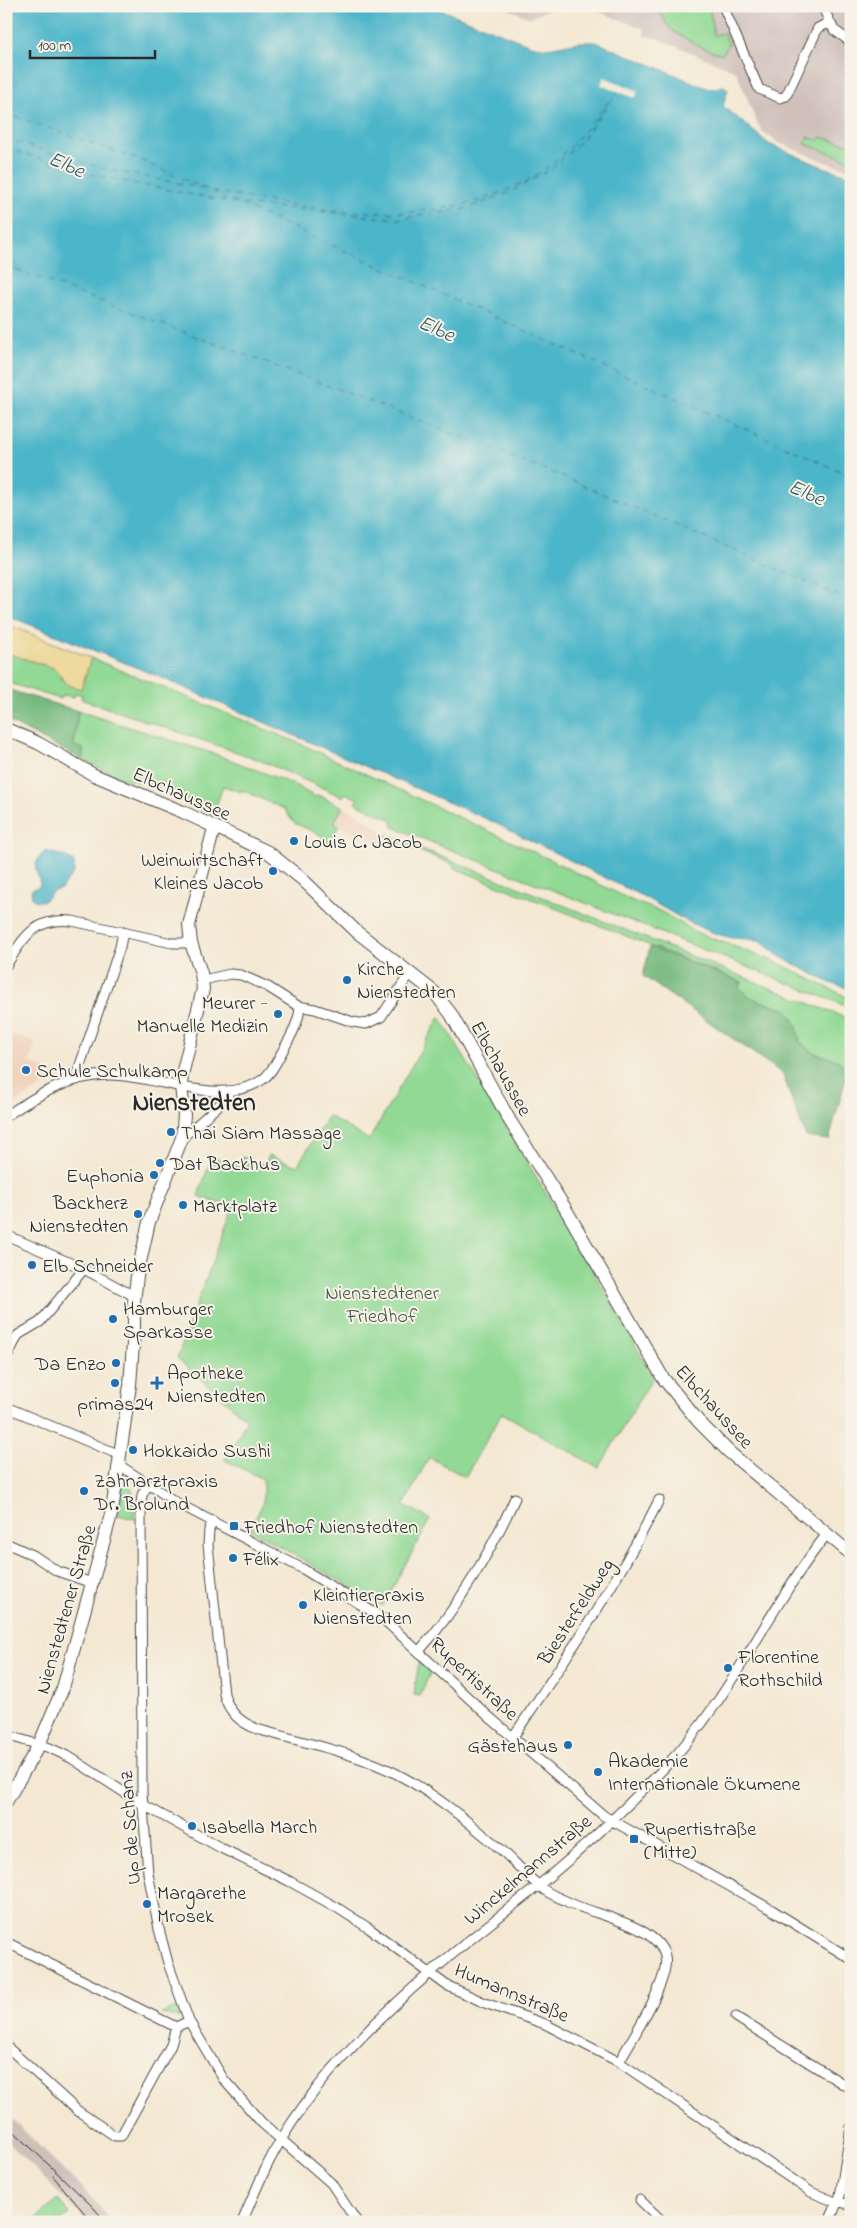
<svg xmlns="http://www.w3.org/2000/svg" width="857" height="2228" font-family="'Indie Flower',sans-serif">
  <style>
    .built { fill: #f2d4be }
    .industrial { fill: #cfc0ba }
    .green { fill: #91d994; stroke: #5e8260 }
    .forest { fill: #74b97e; stroke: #507254 }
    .sand { fill: #eeda9e; stroke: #8c8264 }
    .water { fill: #4bb5c9; stroke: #3b707a }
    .pier { fill: #f4e8d3 }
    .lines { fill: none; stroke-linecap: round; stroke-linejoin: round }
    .ferry { stroke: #365b62; stroke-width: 1; stroke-dasharray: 6 5; stroke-linecap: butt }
    .street-casing { stroke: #494744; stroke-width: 11 }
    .secondary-casing { stroke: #494744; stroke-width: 14 }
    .street { stroke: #fff; stroke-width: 9 }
    .secondary { stroke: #fff; stroke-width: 12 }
    .tram { stroke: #2b2b2b; stroke-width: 1 }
    .poi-dot { fill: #1f6fb2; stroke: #f7f3e8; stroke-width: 2 }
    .labels { text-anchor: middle; stroke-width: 4; stroke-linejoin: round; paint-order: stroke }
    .street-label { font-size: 20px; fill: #2b2b2b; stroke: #f7f3e8 }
    .poi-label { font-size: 20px; fill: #2b2b2b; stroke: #f7f3e8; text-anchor: start }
    .park-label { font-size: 20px; fill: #445645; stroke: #f7f3e8 }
    .water-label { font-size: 21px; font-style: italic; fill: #365b62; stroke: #f7f3e8 }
    .district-label { font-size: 25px; font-weight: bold; fill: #2b2b2b; stroke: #f7f3e8 }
  </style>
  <rect width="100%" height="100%" fill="#f7f3e8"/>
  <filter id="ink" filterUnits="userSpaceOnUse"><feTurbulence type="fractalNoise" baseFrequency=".02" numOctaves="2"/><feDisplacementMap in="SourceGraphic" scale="10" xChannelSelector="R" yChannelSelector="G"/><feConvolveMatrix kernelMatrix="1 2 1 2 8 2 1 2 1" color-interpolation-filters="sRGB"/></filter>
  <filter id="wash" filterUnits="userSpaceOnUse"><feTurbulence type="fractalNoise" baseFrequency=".0096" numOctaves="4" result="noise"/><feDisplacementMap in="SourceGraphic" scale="20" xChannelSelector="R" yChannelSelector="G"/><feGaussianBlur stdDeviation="1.12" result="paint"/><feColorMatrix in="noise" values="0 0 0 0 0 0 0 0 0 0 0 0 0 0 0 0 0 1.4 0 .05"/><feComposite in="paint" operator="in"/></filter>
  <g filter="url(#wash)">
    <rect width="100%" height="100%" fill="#f4e8d3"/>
    <path class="built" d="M343 807 361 816 387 835 381 846 334 823Z
      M6 1032 36 1043 29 1062 64 1077 51 1082 6 1108Z"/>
    <path class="industrial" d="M502 6H556L530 18Z
      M584 6H851V170L825 162 777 142 764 133 757 123 736 71 659 39 644 36V29Z
      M6 2113 92 2198 112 2222H87L6 2140Z"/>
    <path class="green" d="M656 6H709L714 35 724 33 729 44 723 54C712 54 681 37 672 30 666 25 661 13 656 6Z
      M808 137 819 141 821 137 851 145V161L805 144Z
      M6 653 54 668 62 679 81 689 91 658 299 743 549 859 635 902 660 911 696 932 778 963 851 999V1008L393 827 392 820 356 803 358 799 345 793 343 797 257 759 81 699 82 695 75 693 74 697 63 695 60 699 6 682Z
      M78 711 218 755 295 785 315 797 318 795 343 807 334 823 339 826 329 843 319 834 294 823 284 809 242 790 241 792 223 786 213 815 195 807 176 792 142 782 122 779 83 760V749L74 746Z
      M387 835 851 1020V1072L839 1061 814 1053 800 1042 796 1024 774 1005 759 1002 745 995 739 987 742 982 454 868 452 864 386 838Z
      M440 1017 616 1310 653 1377 599 1468 502 1413 465 1477 429 1457 404 1505 430 1519 383 1606 250 1529 263 1503V1479L225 1460 247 1420 177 1358 232 1208 198 1196 212 1157 238 1166 242 1157 265 1165 269 1155 297 1166 328 1116 369 1140Z
      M128 1478 134 1497 135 1519 118 1515 123 1481Z
      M419 1660 431 1672 419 1696 414 1695Z
      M176 2008 181 2018 161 2014Z
      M57 2199 70 2213 60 2222H33Z"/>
    <path class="forest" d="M6 689 78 711 74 746 83 749V760L6 720Z
      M650 947 743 983 739 984V987C751 1002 770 1003 787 1010L796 1024 800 1042 814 1053 839 1061 848 1070 829 1140 806 1137 782 1073 643 976Z"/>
    <path class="sand" d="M6 624 91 658 81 689 68 685 54 668 6 653Z"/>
    <path class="water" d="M6 6H432L530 45 548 48 579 42H596L709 89 724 86 728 89 723 106 769 144 823 167 851 176V989L830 983 779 956 761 942 750 939 732 938 716 934 686 921 646 898 489 820 155 675 6 615Z
      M45 851 64 856 74 862V872L61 889 53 891 44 901H36L32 898 31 890 40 886C39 869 28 869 45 851Z"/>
    <path class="pier" d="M604 77 638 91 635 98 601 85Z"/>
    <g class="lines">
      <path class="ferry" d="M6 113 143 161 851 476
        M6 139 98 167 206 189
        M6 148 97 176 236 203
        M213 191C319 212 454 236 549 166 573 148 591 122 611 99
        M243 204 397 219 464 209 511 192 551 169 582 140 618 91
        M6 266 356 396 559 475 851 601"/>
    </g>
  </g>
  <g filter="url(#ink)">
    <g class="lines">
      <defs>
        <path id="street" d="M723 6 759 89 780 98 786 96 818 28 830 22
          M822 6 834 30 851 42
          M6 966C23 938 35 917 72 921L172 943H191
          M203 980 230 974 241 975 268 987 298 1006 315 1009 353 1022 366 1024 381 1017 410 973
          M77 1080 78 1071 120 947 123 932
          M6 1116C37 1095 71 1075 110 1075 156 1075 221 1108 262 1080 271 1074 277 1061 282 1052 290 1038 299 1023 300 1007
          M182 1138 228 1097 229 1091
          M6 1235 84 1269 134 1296
          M6 1359 18 1335 40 1322 84 1269
          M6 1407 120 1455
          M119 1465 179 1504 303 1569 381 1617 487 1715 604 1816 772 1910 851 1959
          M148 1484 142 1495 141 1504 142 1793 148 1873 159 1929 168 1963 189 2021 224 2080 262 2123 331 2183 357 2222
          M213 1521 209 1530 208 1545 224 1694C229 1713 240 1722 257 1729 304 1743 354 1752 397 1774 434 1793 467 1821 498 1847 514 1860 529 1880 546 1891 552 1895 559 1898 566 1901 592 1915 657 1924 665 1956 671 1979 631 2040 619 2062
          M6 1543 33 1555 57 1571 92 1583
          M419 1651C457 1610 492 1549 515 1498
          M6 1735 50 1748 71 1758 142 1804 221 1848 289 1881 336 1907 370 1929 446 1985 485 2003 545 2024 619 2062 811 2192 833 2201 851 2204
          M513 1737C565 1660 617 1584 659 1500
          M6 1942 176 2027
          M736 2017 851 2089
          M6 2046 78 2111 115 2136H121L171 2045 176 2027 189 2021
          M640 2200 663 2222
          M242 2222C255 2192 267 2162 284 2135 345 2036 447 1957 538 1886 583 1849 625 1809 665 1767 731 1699 768 1608 827 1534
          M829 2222 840 2196 851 2127"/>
        <path id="secondary" d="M6 729 38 743 94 775 183 812 268 852 302 879 357 932 434 992 451 1014 510 1121 565 1208 663 1378 699 1422 729 1452 851 1554
          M6 1802 39 1745 63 1688 112 1511 130 1385 134 1330V1302L137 1276 149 1222 182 1138 184 1115 181 1085 182 1075 203 989 201 973 191 943 189 925 214 828"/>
      </defs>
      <use href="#street" class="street-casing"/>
      <use href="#secondary" class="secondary-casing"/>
      <use href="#street" class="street"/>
      <use href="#secondary" class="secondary"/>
      <path class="tram" d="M6 2124 92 2206 106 2222
        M53 2176 92 2222"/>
    </g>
  </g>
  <g class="poi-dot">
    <circle cx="294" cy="841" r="5"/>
    <circle cx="273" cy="871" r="5"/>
    <circle cx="347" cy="980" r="5"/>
    <circle cx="278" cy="1014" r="5"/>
    <circle cx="26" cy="1070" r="5"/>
    <circle cx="171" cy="1132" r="5"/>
    <circle cx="160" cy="1163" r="5"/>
    <circle cx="154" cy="1175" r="5"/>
    <circle cx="183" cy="1205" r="5"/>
    <circle cx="138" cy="1214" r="5"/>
    <circle cx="32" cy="1265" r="5"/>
    <circle cx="113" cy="1319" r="5"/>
    <circle cx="116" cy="1363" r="5"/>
    <circle cx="115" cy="1383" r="5"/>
    <path d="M154.5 1375.5h5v5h5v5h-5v5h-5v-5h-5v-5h5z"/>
    <circle cx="133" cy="1450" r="5"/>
    <circle cx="84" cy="1491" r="5"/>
    <rect x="229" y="1521" width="10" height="10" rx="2.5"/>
    <circle cx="233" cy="1558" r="5"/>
    <circle cx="303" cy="1605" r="5"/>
    <circle cx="728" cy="1668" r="5"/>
    <circle cx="568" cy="1745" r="5"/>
    <circle cx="598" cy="1772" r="5"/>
    <circle cx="192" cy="1826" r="5"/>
    <rect x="629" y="1834" width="10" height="10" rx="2.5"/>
    <circle cx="147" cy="1904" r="5"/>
  </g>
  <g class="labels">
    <g class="street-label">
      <text transform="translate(182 793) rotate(24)" y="7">Elbchaussee</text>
      <text transform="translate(502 1068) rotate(61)" y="7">Elbchaussee</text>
      <text transform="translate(715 1406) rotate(48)" y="7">Elbchaussee</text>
      <text transform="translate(65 1609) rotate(-74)" y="7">Nienstedtener Straße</text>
      <text transform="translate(575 1611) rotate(-57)" y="7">Biesterfeldweg</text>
      <text transform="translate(475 1678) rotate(43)" y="7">Rupertistraße</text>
      <text transform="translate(129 1828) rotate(-94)" y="7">Up de Schanz</text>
      <text transform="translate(527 1869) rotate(-40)" y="7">Winckelmannstraße</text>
      <text transform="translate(512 1992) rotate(23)" y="7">Humannstraße</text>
    </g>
    <g class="poi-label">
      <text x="304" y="848">Louis C. Jacob</text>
      <text x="263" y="866" text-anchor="end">Weinwirtschaft<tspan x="263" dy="23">Kleines Jacob</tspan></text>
      <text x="357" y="975">Kirche<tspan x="357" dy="23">Nienstedten</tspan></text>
      <text x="268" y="1009" text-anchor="end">Meurer -<tspan x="268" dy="23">Manuelle Medizin</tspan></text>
      <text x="36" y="1077">Schule Schulkamp</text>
      <text x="181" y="1139">Thai Siam Massage</text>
      <text x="170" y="1170">Dat Backhus</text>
      <text x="144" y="1182" text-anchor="end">Euphonia</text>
      <text x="128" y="1209" text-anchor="end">Backherz<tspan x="128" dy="23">Nienstedten</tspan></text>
      <text x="193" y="1212">Marktplatz</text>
      <text x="42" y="1272">Elb Schneider</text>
      <text x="123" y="1315">Hamburger<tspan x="123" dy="23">Sparkasse</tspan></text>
      <text x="106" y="1370" text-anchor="end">Da Enzo</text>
      <text x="167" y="1379">Apotheke<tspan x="167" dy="23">Nienstedten</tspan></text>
      <text x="115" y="1410" text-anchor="middle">primas24</text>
      <text x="143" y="1457">Hokkaido Sushi</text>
      <text x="94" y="1487">Zahnarztpraxis<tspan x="94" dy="23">Dr. Brolund</tspan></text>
      <text x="244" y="1533">Friedhof Nienstedten</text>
      <text x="243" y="1565">Félix</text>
      <text x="313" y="1601">Kleintierpraxis<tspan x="313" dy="23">Nienstedten</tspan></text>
      <text x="738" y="1663">Florentine<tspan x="738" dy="23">Rothschild</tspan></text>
      <text x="558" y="1752" text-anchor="end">Gästehaus</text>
      <text x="608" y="1767">Akademie<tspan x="608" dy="23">Internationale Ökumene</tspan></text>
      <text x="202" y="1833">Isabella March</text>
      <text x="644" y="1835">Rupertistraße<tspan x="644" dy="23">(Mitte)</tspan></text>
      <text x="157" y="1899">Margarethe<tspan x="157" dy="23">Mrosek</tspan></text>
    </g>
    <g class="park-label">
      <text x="382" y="1299">Nienstedtener<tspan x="382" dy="23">Friedhof</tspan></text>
    </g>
    <g class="water-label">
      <text transform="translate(67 164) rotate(24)" y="7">Elbe</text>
      <text transform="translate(437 328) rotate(24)" y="7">Elbe</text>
      <text transform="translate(807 492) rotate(24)" y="7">Elbe</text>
    </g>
    <g class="district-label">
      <text x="194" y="1110">Nienstedten</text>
    </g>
  </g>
  <rect width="857" height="2228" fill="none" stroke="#f7f3e8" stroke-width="25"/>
  <path d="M30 50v8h125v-8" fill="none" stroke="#2b2b2b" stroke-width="2.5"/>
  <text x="38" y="50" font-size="15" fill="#2b2b2b" stroke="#f7f3e8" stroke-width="4" paint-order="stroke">100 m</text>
</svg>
